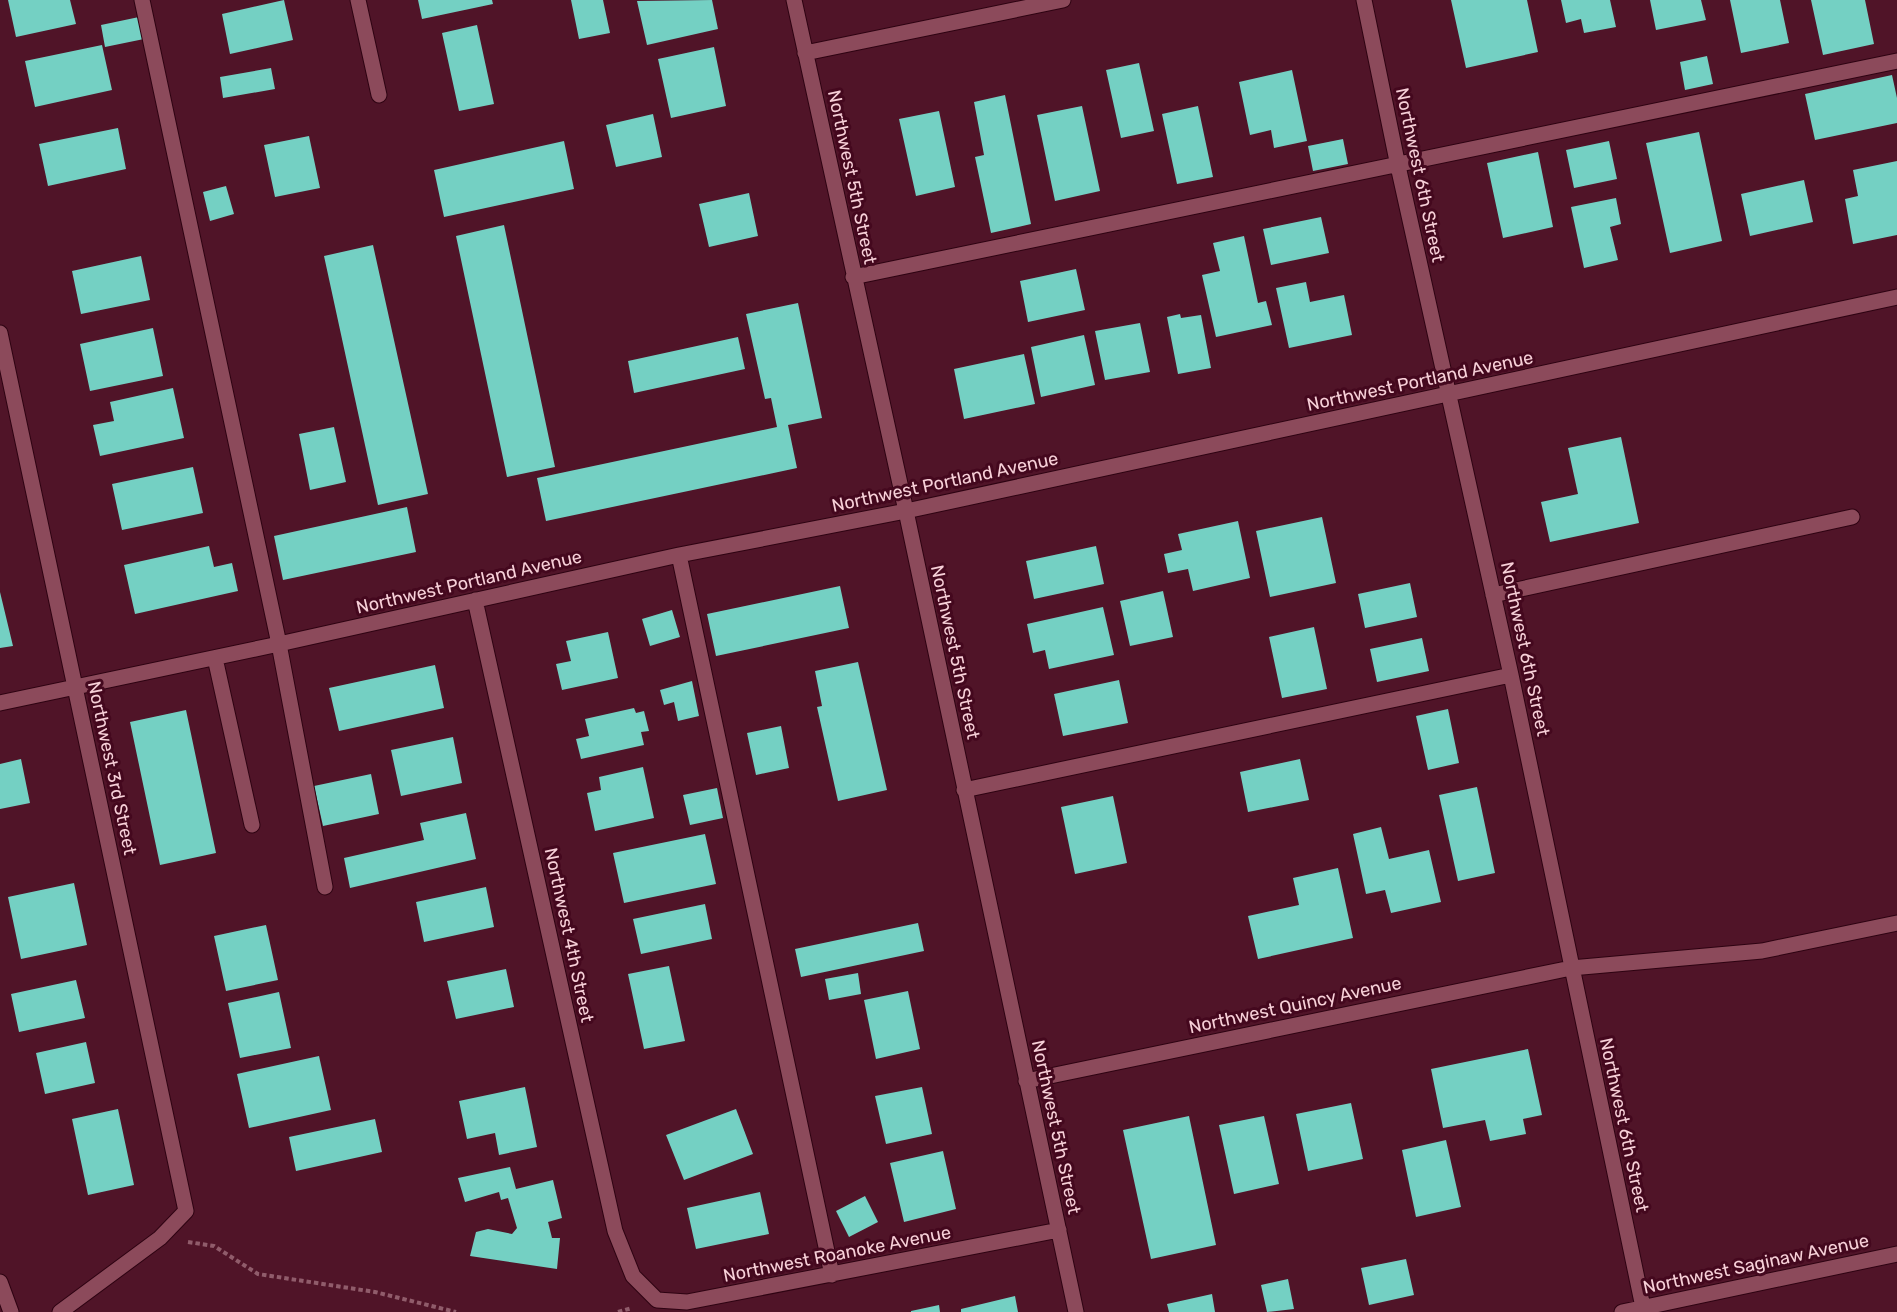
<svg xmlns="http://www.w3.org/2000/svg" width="1897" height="1312" font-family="Rubik,sans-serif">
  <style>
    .building { fill: #74d0c3 }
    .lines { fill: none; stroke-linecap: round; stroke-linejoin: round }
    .minor-casing { stroke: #2e0312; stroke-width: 17 }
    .path { stroke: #905c6b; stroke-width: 4; stroke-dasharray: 4.5 3; stroke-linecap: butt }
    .minor { stroke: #8c4a5b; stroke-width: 15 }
    .labels { text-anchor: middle; stroke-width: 6; stroke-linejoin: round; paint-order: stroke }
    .street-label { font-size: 18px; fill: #f7d0d8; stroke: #44081e }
  </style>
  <rect width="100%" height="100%" fill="#501428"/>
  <path class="building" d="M8 0H70L76 24 16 37Z
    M284 0 293 40 230 54 222 14Z
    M418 0H492L493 4 422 19Z
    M571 0H603L610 33 579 39Z
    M712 0 718 29 647 45 637 1Z
    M1451 0H1527L1538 52 1466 68Z
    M1561 0H1610L1616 27 1584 33 1581 19 1566 23Z
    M1650 0H1701L1706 20 1656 30Z
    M1730 0H1780L1789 43 1741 53Z
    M1811 0H1865L1874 44 1823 55Z
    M139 17 144 39 105 47 101 25Z
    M477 25 494 104 459 111 442 33Z
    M102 45 112 90 35 107 25 61Z
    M714 47 726 106 671 118 658 59Z
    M1707 56 1713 84 1685 90 1680 62Z
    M1139 63 1154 131 1121 138 1106 70Z
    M271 68 275 89 223 98 220 77Z
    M1292 70 1307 141 1274 148 1271 130 1250 135 1239 82Z
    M1892 75 1897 98V123L1815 140 1805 94Z
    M1005 95 1031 224 991 233 975 157 984 155 974 102Z
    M1082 106 1100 191 1055 201 1037 115Z
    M1198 106 1213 177 1177 184 1162 114Z
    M939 111 955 187 916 196 899 119Z
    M653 114 662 157 616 167 606 125Z
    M118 128 126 169 48 186 39 144Z
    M1699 132 1722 241 1670 253 1646 143Z
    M309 136 320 188 275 197 264 145Z
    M1343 139 1348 164 1313 171 1308 146Z
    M564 141 574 189 444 217 434 170Z
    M1609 141 1617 179 1574 188 1566 150Z
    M1538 152 1553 227 1503 238 1487 163Z
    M1897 161V235L1853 244 1845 199 1858 196 1853 170Z
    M1804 180 1813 222 1750 236 1741 194Z
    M226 186 234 214 210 221 203 192Z
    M749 193 758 236 709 247 699 204Z
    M1616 198 1621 224 1610 227 1618 260 1584 268 1571 207Z
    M1321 217 1329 253 1271 265 1263 229Z
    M504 225 555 467 507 477 456 236Z
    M1244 236 1258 303 1266 301 1272 325 1216 337 1202 275 1220 271 1213 243Z
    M373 245 428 494 378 505 324 256Z
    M141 256 150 300 81 314 72 271Z
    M1076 269 1085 310 1028 322 1020 281Z
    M1306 282 1310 302 1344 295 1352 335 1289 348 1276 288Z
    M798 303 822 418 788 425 797 468 546 521 537 478 777 427 771 398 765 399 746 314Z
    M1180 314 1181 318 1201 315 1211 368 1178 374 1167 317Z
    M1140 323 1150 372 1105 380 1095 331Z
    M153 328 163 376 90 391 80 344Z
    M1084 335 1095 385 1041 397 1031 347Z
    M738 337 745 369 634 393 628 361Z
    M1024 354 1035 404 964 419 954 369Z
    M173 388 184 438 100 456 93 425 114 421 110 402Z
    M334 427 346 482 310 490 299 434Z
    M1621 437 1639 523 1550 542 1541 502 1578 494 1568 448Z
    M193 467 203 513 122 530 112 484Z
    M407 507 416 552 283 580 274 536Z
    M1322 517 1336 583 1270 597 1256 531Z
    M1238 521 1250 578 1193 591 1188 569 1168 573 1164 554 1182 550 1178 534Z
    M209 546 214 567 232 563 238 591 135 614 124 565Z
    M1096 546 1104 584 1034 599 1026 561Z
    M1410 583 1417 617 1365 628 1358 594Z
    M840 586 849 628 716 656 707 614Z
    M1163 591 1173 637 1130 646 1120 601Z
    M0 592 13 646 0 648Z
    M1103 607 1114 655 1049 669 1045 650 1033 653 1027 624Z
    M672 610 680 637 650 646 642 619Z
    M1314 627 1327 689 1282 698 1269 637Z
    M608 632 618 678 562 690 556 664 571 661 566 641Z
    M1422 638 1429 671 1377 682 1370 649Z
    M858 662 887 790 838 801 817 707 822 706 815 671Z
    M435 665 444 708 339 731 329 688Z
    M1119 680 1128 723 1063 736 1054 694Z
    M692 681 699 716 678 721 674 702 664 705 660 690Z
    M634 708 636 713 644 711 649 731 641 732 644 745 581 759 576 739 589 736 585 719Z
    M1448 709 1459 763 1428 770 1416 716Z
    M186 710 216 853 160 865 130 722Z
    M781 726 789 768 756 775 747 733Z
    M453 737 462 783 401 796 391 750Z
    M21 759 30 803 0 809V764Z
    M1300 759 1309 800 1248 812 1240 772Z
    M643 767 654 818 595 831 587 793 601 790 599 777Z
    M371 774 379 814 323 826 314 786Z
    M1477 787 1495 873 1458 881 1439 795Z
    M717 788 723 818 690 825 683 795Z
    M1113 796 1127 863 1075 874 1061 807Z
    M466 813 476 859 350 888 344 858 424 840 420 823Z
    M1381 827 1389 859 1429 850 1441 902 1391 913 1385 890 1366 894 1353 834Z
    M705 834 716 884 624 903 613 853Z
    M1338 868 1353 938 1258 959 1248 916 1299 905 1293 878Z
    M74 883 87 945 21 959 8 897Z
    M486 887 494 927 424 942 416 902Z
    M705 904 712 939 641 954 633 919Z
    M918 923 924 951 801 977 795 949Z
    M266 925 278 980 226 991 214 936Z
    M669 966 685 1041 644 1049 628 974Z
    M506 969 514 1007 456 1019 447 981Z
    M858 973 861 994 829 1000 825 979Z
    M76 980 85 1018 19 1032 11 994Z
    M908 991 920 1049 876 1059 864 1000Z
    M279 992 291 1048 240 1058 228 1003Z
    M86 1042 95 1083 45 1094 36 1053Z
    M1528 1049 1542 1115 1523 1119 1526 1134 1490 1141 1485 1120 1443 1128 1431 1069Z
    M319 1056 331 1110 249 1128 237 1074Z
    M525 1087 537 1147 499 1155 495 1133 467 1139 459 1101Z
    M922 1087 932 1134 886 1144 875 1096Z
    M1351 1103 1363 1159 1308 1171 1296 1114Z
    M118 1109 134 1185 88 1195 72 1119Z
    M736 1109 753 1154 684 1180 666 1135Z
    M1189 1116 1216 1245 1151 1259 1123 1130Z
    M1264 1116 1279 1184 1234 1194 1219 1125Z
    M375 1119 382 1152 296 1171 289 1137Z
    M1446 1140 1461 1207 1416 1217 1402 1150Z
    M943 1151 956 1209 904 1222 890 1163Z
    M510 1167 516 1189 553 1180 562 1218 548 1222 552 1238H560L557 1269 470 1256 476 1232 488 1229 512 1234 517 1228 508 1198 501 1200 499 1192 465 1202 458 1178Z
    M760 1192 769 1234 696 1249 687 1208Z
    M865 1196 878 1222 849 1237 836 1211Z
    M1406 1259 1414 1295 1369 1305 1361 1268Z
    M1288 1279 1294 1309 1267 1312 1261 1285Z
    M1212 1294 1215 1312H1169L1167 1304Z
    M1015 1296 1018 1312H961V1309Z
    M939 1305 940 1312H911V1311Z"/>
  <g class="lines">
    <defs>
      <path id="minor" d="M142 0 279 644 325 887
        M358 0 379 95
        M794 0 906 511 1076 1312
        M1364 0 1398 166 1511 675 1644 1312
        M805 53 1063 0
        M853 277 1897 61
        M0 333 186 1211 160 1238 60 1312
        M679 555 832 1275
        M1493 595 1852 517
        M475 600 615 1231 633 1276 657 1300 687 1302 1059 1230
        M215 658 252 825
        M0 703 279 644 679 555 906 511 1897 297
        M964 790 1511 675
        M1026 1081 1571 968 1762 951 1897 923
        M0 1282 11 1312
        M1622 1312 1897 1254"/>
    </defs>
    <use href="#minor" class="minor-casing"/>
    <path class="path" d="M188 1242 214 1246 258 1274 375 1292 456 1312
      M618 1312 632 1308"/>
    <use href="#minor" class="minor"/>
  </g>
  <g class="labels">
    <g class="street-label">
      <text transform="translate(1420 175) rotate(78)" y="6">Northwest 6th Street</text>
      <text transform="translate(852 177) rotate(78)" y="6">Northwest 5th Street</text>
      <text transform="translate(1420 381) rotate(-12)" y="6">Northwest Portland Avenue</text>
      <text transform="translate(945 482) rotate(-12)" y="6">Northwest Portland Avenue</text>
      <text transform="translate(469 582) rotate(-13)" y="6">Northwest Portland Avenue</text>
      <text transform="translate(1525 649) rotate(78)" y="6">Northwest 6th Street</text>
      <text transform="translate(955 652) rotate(78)" y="6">Northwest 5th Street</text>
      <text transform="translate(112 768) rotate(78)" y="6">Northwest 3rd Street</text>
      <text transform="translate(569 935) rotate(78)" y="6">Northwest 4th Street</text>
      <text transform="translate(1295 1005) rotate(-12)" y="6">Northwest Quincy Avenue</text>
      <text transform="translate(1624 1125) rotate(78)" y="6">Northwest 6th Street</text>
      <text transform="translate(1056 1127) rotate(78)" y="6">Northwest 5th Street</text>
      <text transform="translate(837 1254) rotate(-11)" y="6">Northwest Roanoke Avenue</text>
      <text transform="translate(1756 1264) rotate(-12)" y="6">Northwest Saginaw Avenue</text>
    </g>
  </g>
</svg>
